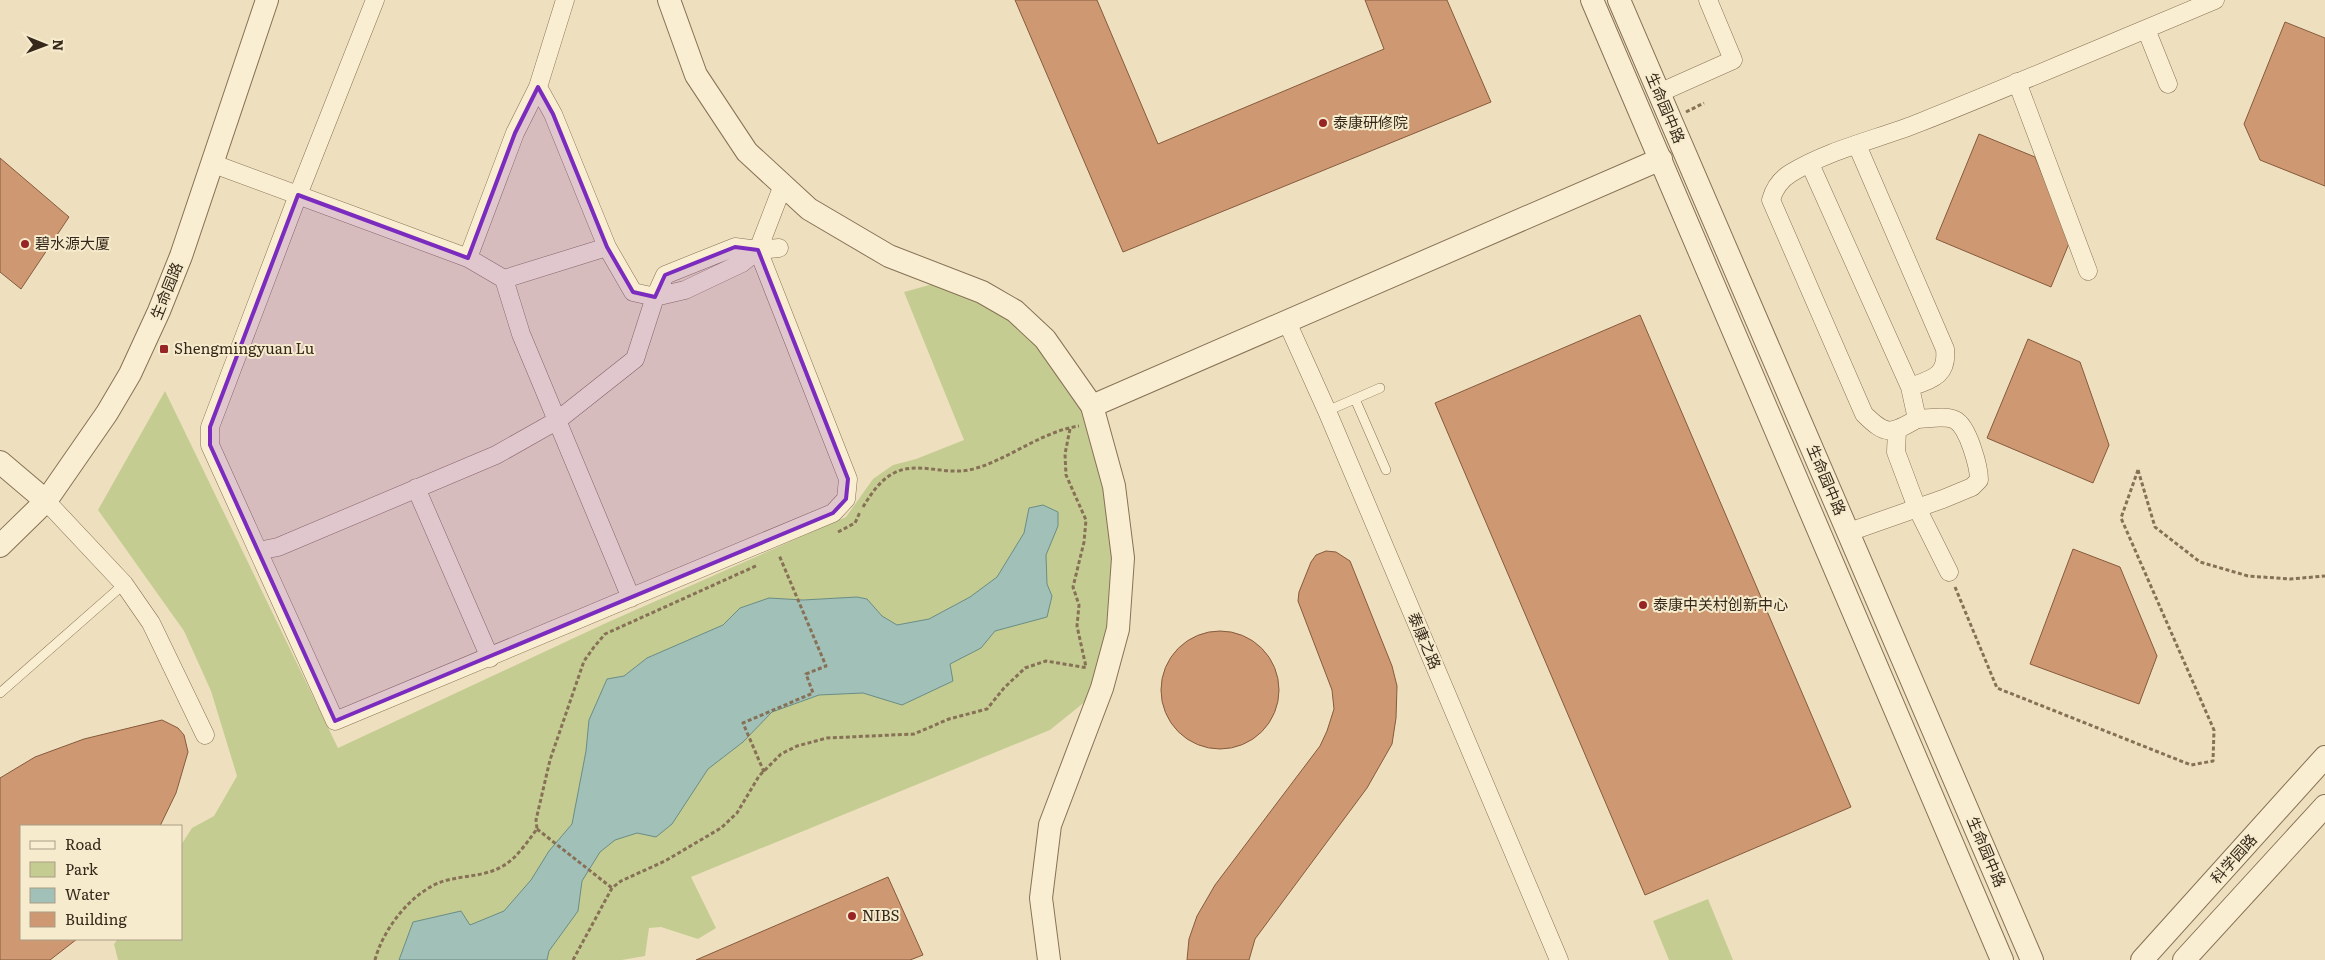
<svg xmlns="http://www.w3.org/2000/svg" width="2325" height="960" font-family="Literata,'Noto Sans SC',serif">
  <style>
    .green { fill: #c5cc92 }
    .water { fill: #a1c0b7; stroke: #698d85 }
    .building { fill: #ce9972; stroke: #865a3c }
    .lines { fill: none; stroke-linecap: round; stroke-linejoin: round }
    .service-casing { stroke: #877156; stroke-width: 10 }
    .minor-casing { stroke: #877156; stroke-width: 19 }
    .tertiary-casing { stroke: #877156; stroke-width: 24 }
    .path { stroke: #877156; stroke-width: 3; stroke-dasharray: 4 2.5; stroke-linecap: butt }
    .service { stroke: #f9eed1; stroke-width: 9 }
    .minor { stroke: #f9eed1; stroke-width: 18 }
    .tertiary { stroke: #f9eed1; stroke-width: 22 }
    .marked { fill: #7b2cbf; fill-opacity: 0.2; stroke: #7b2cbf; stroke-width: 4; stroke-linejoin: round }
    .poi-dot { fill: #972525; stroke: #f6ebcd; stroke-width: 2 }
    .labels { text-anchor: middle; stroke-width: 4; stroke-linejoin: round; paint-order: stroke }
    .street-label { font-size: 15px; fill: #36281b; stroke: #f6ebcd }
    .poi-label { font-size: 15px; fill: #36281b; stroke: #f6ebcd; text-anchor: start }
  </style>
  <rect width="100%" height="100%" fill="#eee0be"/>
  <path class="green" d="M933 284 1015 311 1092 406 1123 558 1102 688 1050 730 691 877 716 928 698 939 661 927 649 928 645 956 622 960H118L114 944 118 939H181V845L192 828 214 816 237 776 211 691 184 631 98 510 165 391 338 748 606 623 846 517 873 479 893 465 916 459 964 440 904 292Z
    M1708 899 1733 960H1669L1653 921Z"/>
  <path class="water" d="M1043 505 1058 512V526L1046 555 1047 584 1052 596 1047 617 995 631 981 648 950 664 953 681 902 705 863 693 819 695 772 712 743 742 708 769 672 824 656 837 637 833 615 840 600 852 582 881 578 911 549 951 547 960H399L413 922 461 911 470 925 504 911 531 880 549 851 572 824 586 751 589 720 607 679 624 676 647 658 723 625 740 608 769 598 803 600 857 597 867 599 882 616 897 625 929 619 970 597 997 577 1024 533 1029 508Z"/>
  <path class="building" d="M1015 0H1097L1158 144 1384 49 1365 0H1447L1491 102 1123 252Z
    M2285 22 2325 38V186L2260 160 2244 124Z
    M1979 134 2035 157 2070 241 2051 287 1936 239Z
    M0 158 69 217 21 289 0 272Z
    M1640 315 1851 807 1645 895 1435 403Z
    M2028 339 2080 362 2109 445 2093 483 1987 438Z
    M2073 549 2120 567 2157 656 2139 704 2030 664Z
    M1326 551 1336 552 1350 561 1392 666 1397 686 1396 718 1392 744 1367 788 1255 939 1249 960H1187L1189 939 1197 916 1215 885 1320 746 1327 731 1334 709 1332 690 1298 601 1299 592 1311 562 1316 555Z
    M1161 690a59 59 0 1 1 118 0a59 59 0 1 1-118 0Z
    M162 720 178 728 184 735 188 752 176 793 160 826H21V939H77L50 960H0V778L35 757 84 739Z
    M888 877 923 955 910 960H696Z"/>
  <g class="lines">
    <defs>
      <path id="service" d="M1355 399 1386 470
        M1327 411 1380 388
        M0 693 124 584"/>
      <path id="minor" d="M375 0 298 195 210 427V445L335 721 833 513 846 499 848 479 758 250
        M565 0 538 87 515 133 468 258 504 279 521 334 631 598
        M2146 29 2168 84
        M2017 82 2088 271
        M538 87 553 114 607 247 633 292 655 297 685 290 742 263 758 250 783 185
        M1659 93 1733 60 1708 0
        M1857 145 1945 349C1948 376 1932 379 1910 387L1917 419C1891 434 1886 436 1864 414L1771 200C1774 189 1781 179 1791 173 1830 149 1879 139 1921 122 2019 83 2117 41 2215 0
        M211 163 468 258
        M1810 164 1910 387
        M504 279 607 247
        M1287 322 1327 411 1559 960
        M1897 430 1896 452 1917 508 1949 572
        M416 488 490 658
        M46 501 124 584 151 623 205 735
        M1849 532 1943 499 1972 487 1979 480C1979 467 1968 426 1955 420 1945 415 1928 419 1917 419
        M258 551 278 547 496 455 558 420 635 359 655 297 665 275 735 247 758 250 779 248"/>
      <path id="tertiary" d="M669 0 696 75 747 152 809 209 889 256 982 292 1015 311 1045 339 1092 406 1114 486 1123 558 1118 629 1102 688 1050 825 1041 898 1049 960
        M1592 0 2002 960
        M1619 0 2032 960
        M1092 406 1661 159
        M0 462 46 501
        M0 546 46 501 107 413 130 374 159 311 181 256 267 0
        M2142 960 2325 757
        M2184 960 2325 806"/>
    </defs>
    <use href="#service" class="service-casing"/>
    <use href="#minor" class="minor-casing"/>
    <use href="#tertiary" class="tertiary-casing"/>
    <path class="path" d="M1686 112 1704 103
      M1070 429 1065 454 1066 475 1086 520 1084 542 1073 587 1079 605 1077 626 1086 667
      M2138 470 2155 527 2200 562 2248 576 2290 579 2325 576
      M863 507C871 494 880 480 894 473 917 461 944 475 969 470 1006 462 1039 432 1079 426
      M838 532 855 523 860 512
      M1955 587 1997 688 2191 765 2213 761 2214 730 2121 518 2138 470
      M764 772 743 723 813 693 806 674 826 666 779 555
      M537 829 612 888
      M375 960C383 929 412 891 444 881 464 875 484 877 503 866 517 858 527 842 537 829L536 820 550 760 584 661 594 647 605 634 758 565
      M573 960 612 888 621 881 665 861 721 828 737 813 759 776 781 754 797 746 827 738 914 734 949 719 987 709 1004 688 1025 668 1046 661 1088 668"/>
    <use href="#service" class="service"/>
    <use href="#minor" class="minor"/>
    <use href="#tertiary" class="tertiary"/>
  </g>
  <path class="marked" d="M538 87 553 114 607 247 633 292 655 297 665 275 735 247 758 250 848 479 846 499 833 513 335 721 210 445V427L298 195 468 258 515 133Z"/>
  <g class="poi-dot">
    <circle cx="1323" cy="123" r="5"/>
    <circle cx="25" cy="244" r="5"/>
    <rect x="159" y="344" width="10" height="10" rx="2.5"/>
    <circle cx="1643" cy="605" r="5"/>
    <circle cx="852" cy="916" r="5"/>
  </g>
  <g class="labels">
    <g class="street-label">
      <text transform="translate(1665 108) rotate(67)" y="5">生命园中路</text>
      <text transform="translate(167 291) rotate(-68)" y="5">生命园路</text>
      <text transform="translate(1826 480) rotate(67)" y="5">生命园中路</text>
      <text transform="translate(1424 641) rotate(67)" y="5">泰康之路</text>
      <text transform="translate(1986 852) rotate(67)" y="5">生命园中路</text>
      <text transform="translate(2234 859) rotate(-48)" y="5">科学园路</text>
    </g>
    <g class="poi-label">
      <text x="1333" y="128">泰康研修院</text>
      <text x="35" y="249">碧水源大厦</text>
      <text x="174" y="354">Shengmingyuan Lu</text>
      <text x="1653" y="610">泰康中关村创新中心</text>
      <text x="862" y="921">NIBS</text>
    </g>
  </g>
  <rect x="20" y="825" width="162" height="115" fill="#f6ebcd" stroke="#a99d86"/>
  <rect x="30" y="841" width="25" height="8" fill="#f9eed1" stroke="#a99d86"/>
  <text x="65" y="850" font-size="15" fill="#36281b">Road</text>
  <rect x="30" y="862" width="25" height="15" fill="#c5cc92" stroke="#a99d86"/>
  <text x="65" y="875" font-size="15" fill="#36281b">Park</text>
  <rect x="30" y="888" width="25" height="15" fill="#a1c0b7" stroke="#a99d86"/>
  <text x="65" y="900" font-size="15" fill="#36281b">Water</text>
  <rect x="30" y="912" width="25" height="15" fill="#ce9972" stroke="#a99d86"/>
  <text x="65" y="925" font-size="15" fill="#36281b">Building</text>
  <g transform="translate(45 45) rotate(91)" stroke="#f6ebcd" stroke-width="4" paint-order="stroke">
  <path d="M0-4L9 19L0 12L-9 19Z" fill="#36281b"/>
  <text y="-8" font-size="14" font-weight="bold" text-anchor="middle" fill="#36281b">N</text>
  </g>
</svg>
